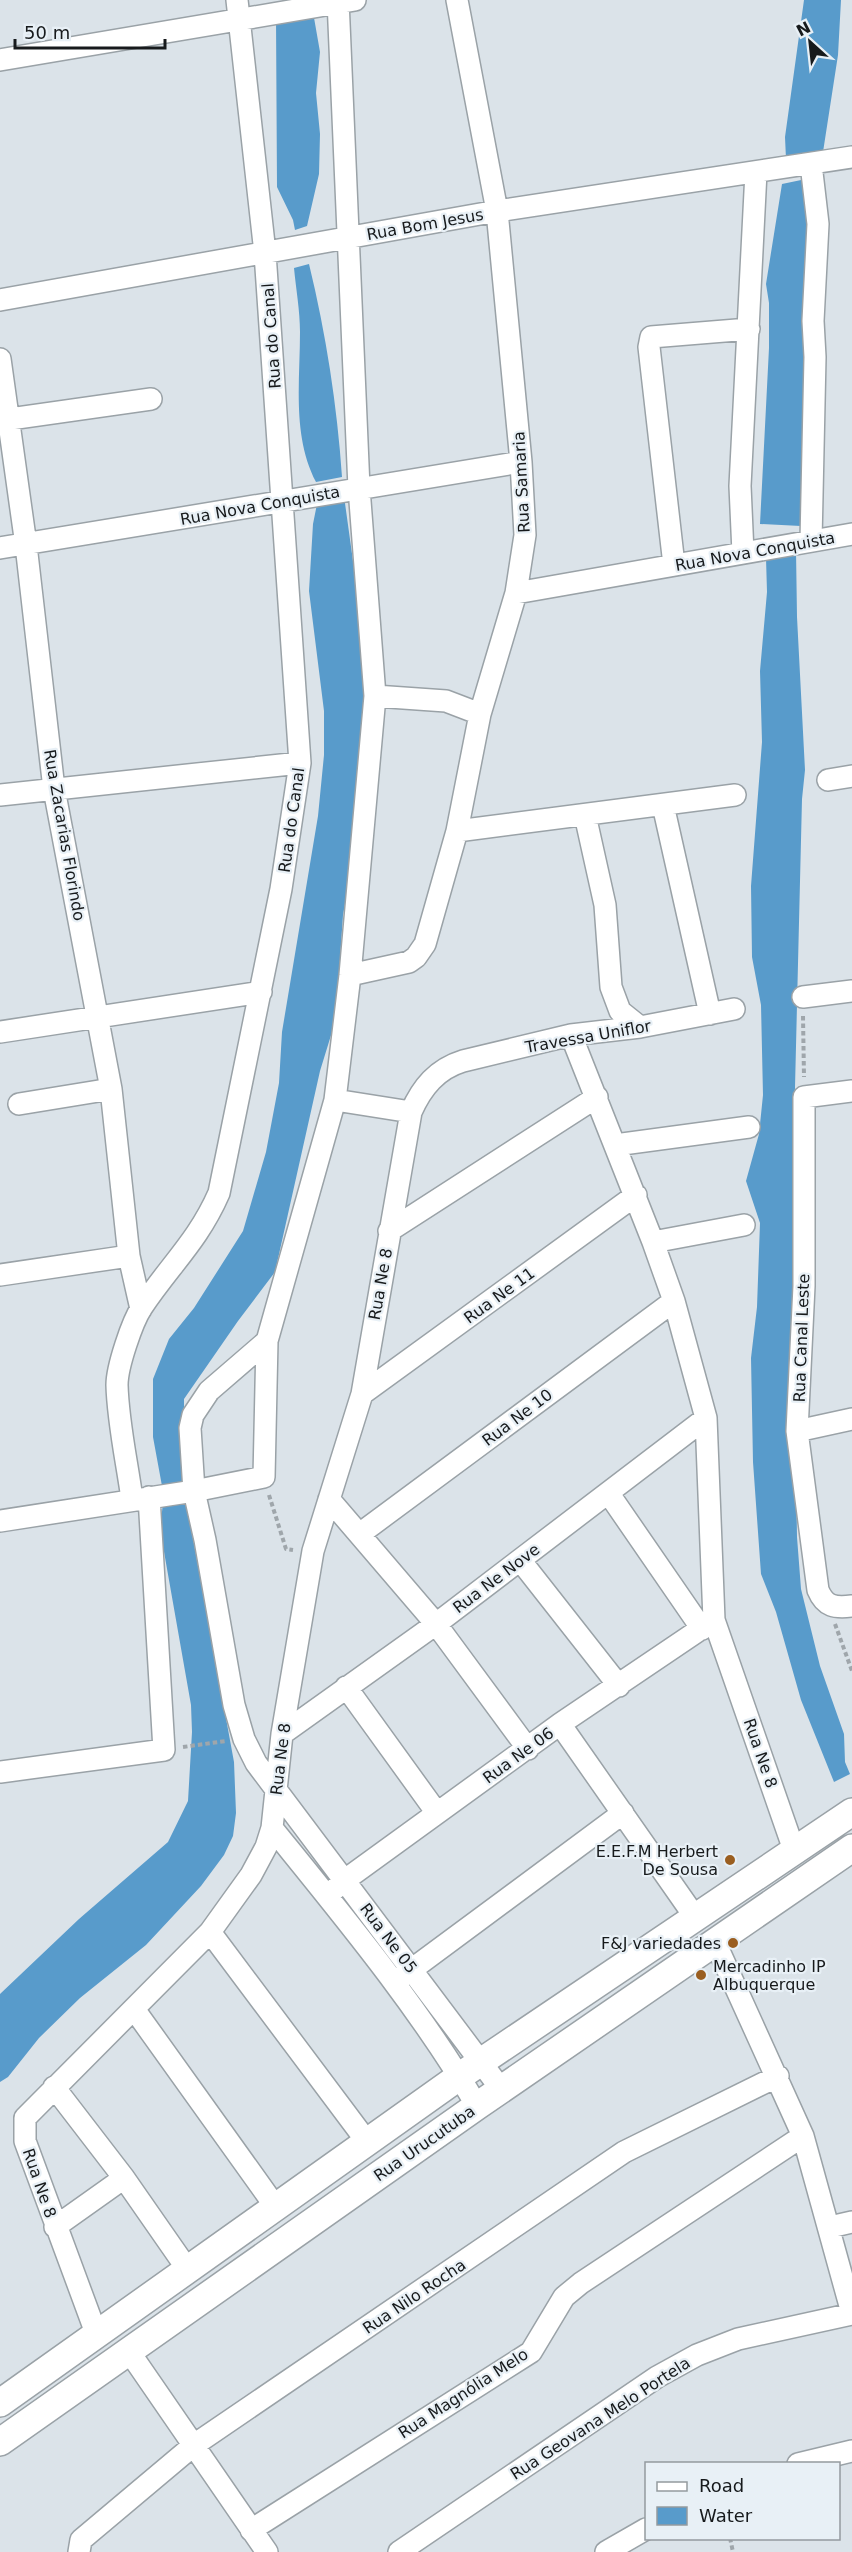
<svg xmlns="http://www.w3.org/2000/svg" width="852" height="2552" font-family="'DejaVu Sans',sans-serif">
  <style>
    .water { fill: #589bcb }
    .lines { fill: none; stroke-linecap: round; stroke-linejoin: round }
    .minor-casing { stroke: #9aa2a7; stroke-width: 24 }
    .tertiary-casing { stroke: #9aa2a7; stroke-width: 30 }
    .path { stroke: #9fa6ab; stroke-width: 4; stroke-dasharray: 4.5 3; stroke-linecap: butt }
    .minor { stroke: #fff; stroke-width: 21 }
    .tertiary { stroke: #fff; stroke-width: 27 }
    .poi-dot { fill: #9a5e20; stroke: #e8f0f6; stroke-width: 2 }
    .labels { text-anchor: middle; stroke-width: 4.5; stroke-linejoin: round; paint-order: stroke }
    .street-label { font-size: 16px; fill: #171a1c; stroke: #e8f0f6 }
    .poi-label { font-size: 16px; fill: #171a1c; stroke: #e8f0f6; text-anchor: end }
  </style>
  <rect width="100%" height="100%" fill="#dbe3e9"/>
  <path class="water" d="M804 0H841L838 55 823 152 786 159 785 137Z
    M313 12 320 52 316 93 320 134 319 174 307 226 295 230 293 220 277 187 276 18Z
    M806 179 809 200 801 526 760 524 769 348V303L766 284 782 184Z
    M309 264C326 334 337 405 342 477L316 482C292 436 300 382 300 332 300 311 296 289 294 268Z
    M344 496 361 619 365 688 352 865 343 915 336 1019 320 1071 275 1272 238 1321 184 1399V1446L188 1483 162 1486 153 1437V1379L169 1339 194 1308 243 1231 266 1152 279 1083 282 1032 318 816 324 755V711L309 591 313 524 318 499Z
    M796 550 797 617 805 770 802 799 792 1211 797 1537 801 1589 820 1666 844 1734 845 1762 850 1774 834 1782 801 1700 776 1612 761 1574 753 1462 751 1358 757 1307 760 1223 746 1181 759 1134 763 1095 761 1005 752 957 751 886 762 742 760 671 767 592 766 558Z
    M186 1500 234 1762 236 1813 233 1836 224 1855 201 1886 146 1945 80 1998 39 2038 8 2077 0 2082V1994L79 1919 168 1842 188 1801 192 1732 191 1705 160 1529 163 1503Z"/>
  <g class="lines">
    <defs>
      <path id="minor" d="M338 0 359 488 375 696 350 975 335 1100 267 1341 209 1391 193 1415 190 1428 194 1491 205 1540 234 1705 244 1739 256 1763 501 2089
        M0 60 355 0
        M811 164 818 224 813 321 815 357 811 541
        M0 300 497 211 852 157
        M0 359 26 545 54 789 111 1089 129 1256 141 1309
        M10 419 151 399
        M0 548 521 462
        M743 553 740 486 756 172
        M674 565 649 347 651 337 749 329
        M516 593 852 534
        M375 696 446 701 480 714
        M828 780 852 776
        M0 795 300 763
        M663 805 710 1014
        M585 815 605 905 611 987 620 1011 640 1027
        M457 831 735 795
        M350 975 409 962 416 957 425 944 457 831 480 714 516 593 525 535 521 462 497 211 457 0
        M803 997 852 991
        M0 1032 261 992
        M571 1035 653 1242 674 1301 706 1418 714 1620 794 1850
        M852 1091 804 1097V1286L797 1431 818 1590C825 1607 835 1608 852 1606
        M335 1100 411 1112
        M19 1104 111 1089
        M615 1145 749 1127
        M389 1231 597 1097
        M653 1242 744 1225
        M0 1275 129 1256
        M362 1394 636 1195
        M797 1431 852 1419
        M609 1494 702 1629
        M132 1499C127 1462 118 1423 117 1385 117 1367 132 1322 142 1307 170 1265 198 1241 219 1193L281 889 300 763 265 253 237 0
        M329 1499 436 1624 528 1749
        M0 1521 194 1491 264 1477 267 1341
        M361 1533 674 1301
        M520 1560 619 1686
        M346 1687 437 1813
        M560 1724 695 1917
        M282 1734 436 1624 706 1418
        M0 1772 164 1750 149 1497
        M272 1828C344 1917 419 2007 477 2106
        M327 1896 345 1880 560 1724 714 1620
        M210 1932 368 2143
        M715 1942 803 2136 852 2313
        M403 1976 623 1813
        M134 2009 275 2206
        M54 2087 124 2178 188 2270
        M55 2227 124 2178
        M830 2227 852 2222
        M96 2333 25 2141V2118L210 1932 251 1875 266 1847 272 1828 282 1734 313 1551 362 1394 411 1112C422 1087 437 1069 463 1061L571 1035 640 1027 734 1009
        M128 2350 267 2552
        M798 2464 852 2451
        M251 2530 531 2352 564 2297 581 2283 803 2136
        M79 2552 81 2540 194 2445 624 2152 778 2076
        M399 2552 657 2377 697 2355 738 2339 852 2314
        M606 2552 646 2529"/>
      <path id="tertiary" d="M0 2403 460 2076 852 1812
        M0 2442 477 2106 852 1848"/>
    </defs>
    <use href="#minor" class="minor-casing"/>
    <use href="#tertiary" class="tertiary-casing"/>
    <path class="path" d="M803 1016 804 1077
      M269 1495 286 1549 293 1550
      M835 1624 852 1671
      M183 1747 226 1741
      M730 2538 733 2552"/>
    <use href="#minor" class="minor"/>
    <use href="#tertiary" class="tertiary"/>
  </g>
  <g class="poi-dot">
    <circle cx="730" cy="1860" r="6"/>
    <circle cx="733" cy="1943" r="6"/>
    <circle cx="701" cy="1975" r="6"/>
  </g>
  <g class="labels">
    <g class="street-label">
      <text transform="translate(425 224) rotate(-10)" y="6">Rua Bom Jesus</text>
      <text transform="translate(271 336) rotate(-94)" y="6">Rua do Canal</text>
      <text transform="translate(521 482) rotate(-93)" y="6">Rua Samaria</text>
      <text transform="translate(260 505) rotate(-10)" y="6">Rua Nova Conquista</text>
      <text transform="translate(755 551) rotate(-10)" y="6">Rua Nova Conquista</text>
      <text transform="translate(291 820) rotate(-82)" y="6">Rua do Canal</text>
      <text transform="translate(65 835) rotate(80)" y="6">Rua Zacarias Florindo</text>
      <text transform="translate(588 1036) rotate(-10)" y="6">Travessa Uniflor</text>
      <text transform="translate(380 1284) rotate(-80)" y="6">Rua Ne 8</text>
      <text transform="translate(499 1295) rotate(-36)" y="6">Rua Ne 11</text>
      <text transform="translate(801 1338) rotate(-88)" y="6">Rua Canal Leste</text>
      <text transform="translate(517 1417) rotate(-37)" y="6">Rua Ne 10</text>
      <text transform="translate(496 1578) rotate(-37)" y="6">Rua Ne Nove</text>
      <text transform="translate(761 1753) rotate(71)" y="6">Rua Ne 8</text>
      <text transform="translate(518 1755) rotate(-36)" y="6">Rua Ne 06</text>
      <text transform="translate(280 1759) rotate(-83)" y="6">Rua Ne 8</text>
      <text transform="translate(389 1938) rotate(53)" y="6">Rua Ne 05</text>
      <text transform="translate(424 2143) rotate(-35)" y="6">Rua Urucutuba</text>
      <text transform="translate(40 2183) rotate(71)" y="6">Rua Ne 8</text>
      <text transform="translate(414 2296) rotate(-34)" y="6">Rua Nilo Rocha</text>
      <text transform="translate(463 2393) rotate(-33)" y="6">Rua Magnólia Melo</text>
      <text transform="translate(600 2418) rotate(-33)" y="6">Rua Geovana Melo Portela</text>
    </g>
    <g class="poi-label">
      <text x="718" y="1857">E.E.F.M Herbert<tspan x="718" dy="18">De Sousa</tspan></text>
      <text x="721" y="1949">F&amp;J variedades</text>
      <text x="713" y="1972" text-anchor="start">Mercadinho IP<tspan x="713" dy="18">Albuquerque</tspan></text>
    </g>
  </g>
  <rect x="645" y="2462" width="195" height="78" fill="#e8f0f6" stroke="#949a9f" stroke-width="1.5"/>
  <rect x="657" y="2482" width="30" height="9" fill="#ffffff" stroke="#949a9f" stroke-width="1.5"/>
  <text x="699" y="2492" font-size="18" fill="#171a1c">Road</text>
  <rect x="657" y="2507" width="30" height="18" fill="#589bcb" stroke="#949a9f" stroke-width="1.5"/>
  <text x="699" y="2522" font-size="18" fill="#171a1c">Water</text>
  <g transform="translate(810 42) rotate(333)" stroke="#e8f0f6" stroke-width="4.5" paint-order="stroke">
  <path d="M0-4.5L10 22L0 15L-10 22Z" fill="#171a1c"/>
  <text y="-9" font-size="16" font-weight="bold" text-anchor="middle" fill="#171a1c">N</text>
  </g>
  <path d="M15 39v9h150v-9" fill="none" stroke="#171a1c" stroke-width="3"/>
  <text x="24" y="39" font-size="18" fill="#171a1c" stroke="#e8f0f6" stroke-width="4.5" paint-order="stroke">50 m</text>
</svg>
